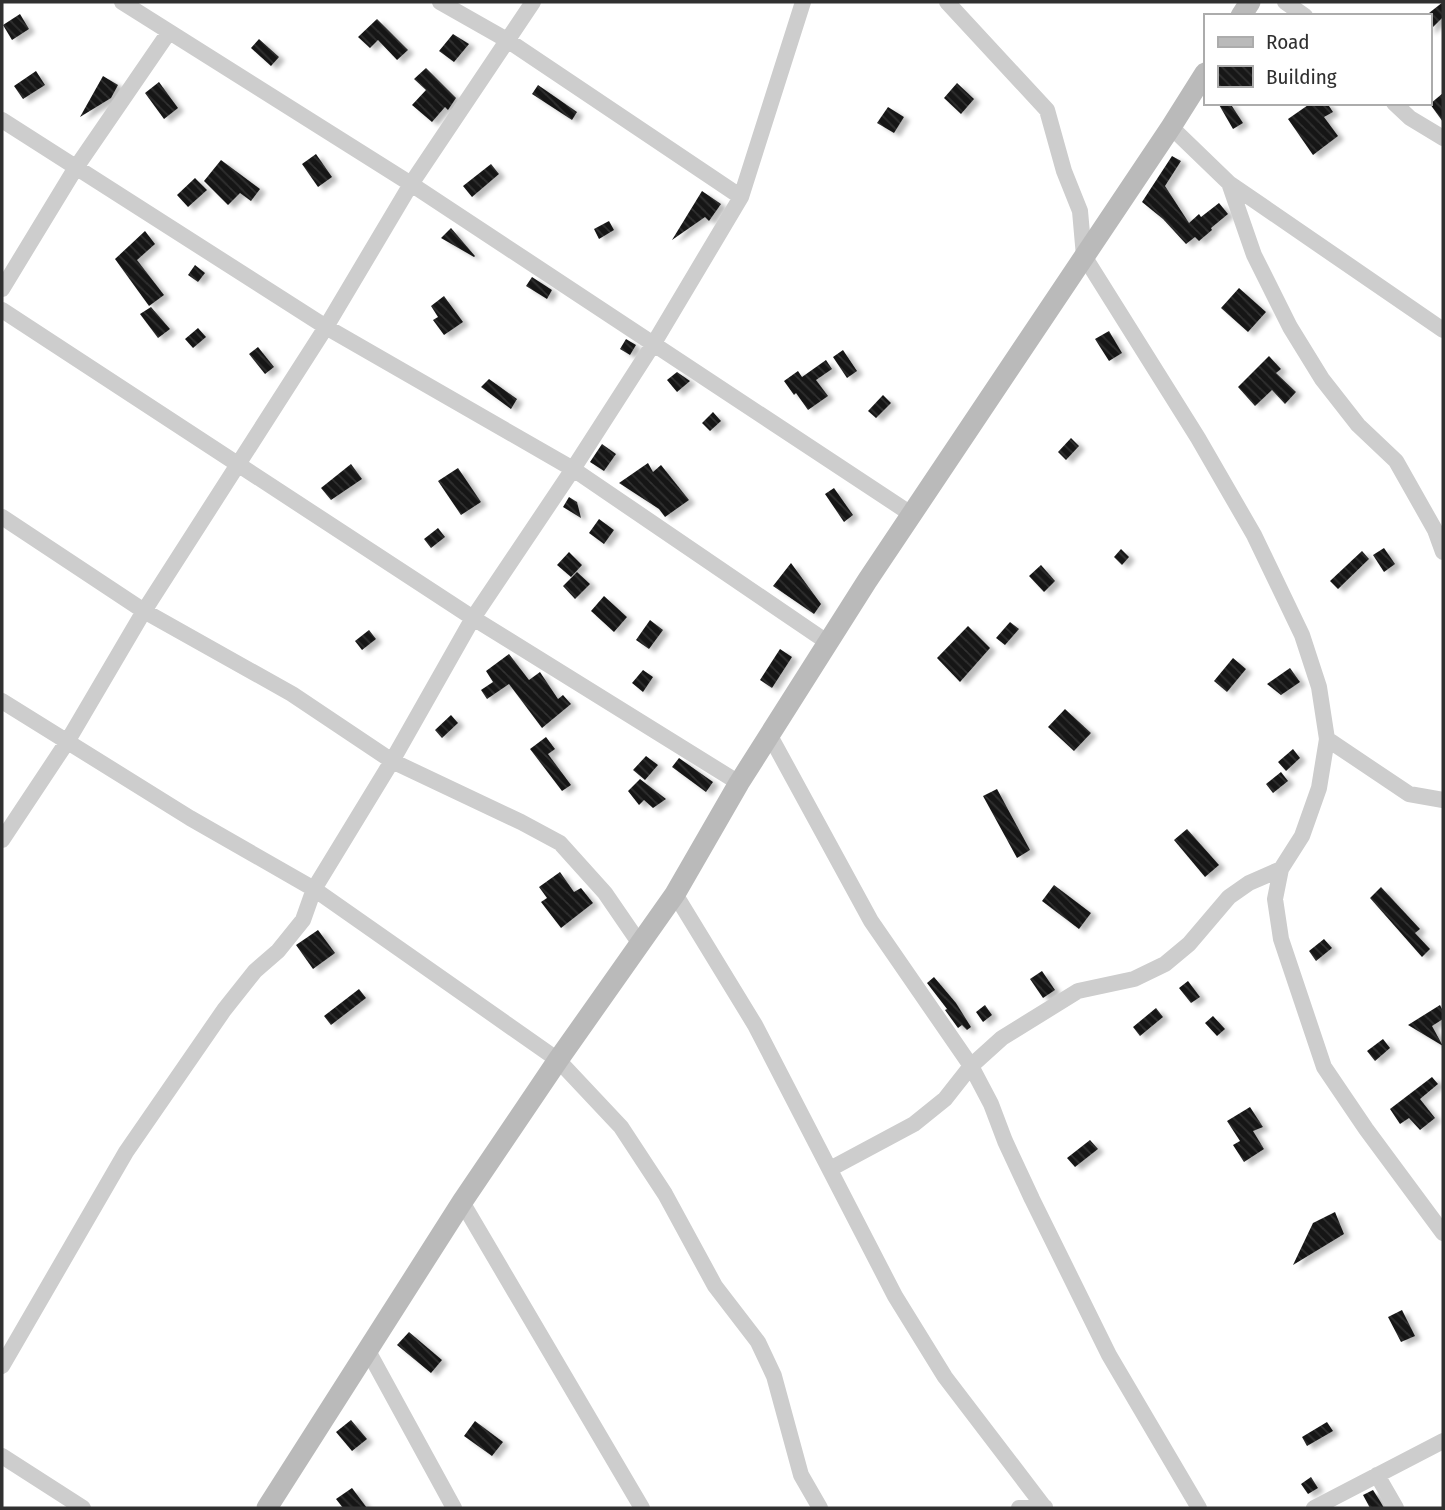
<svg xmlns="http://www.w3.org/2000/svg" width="1445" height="1510" font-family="'Fira Sans Condensed',sans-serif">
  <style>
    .building { fill: url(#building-back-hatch); filter: url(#shadow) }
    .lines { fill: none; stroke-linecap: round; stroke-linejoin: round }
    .street { stroke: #cdcdcd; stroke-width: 16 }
    .secondary { stroke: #bababa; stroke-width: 21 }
  </style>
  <defs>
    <pattern id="building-back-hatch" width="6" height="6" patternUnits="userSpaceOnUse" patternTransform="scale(1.75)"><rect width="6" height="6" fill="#171717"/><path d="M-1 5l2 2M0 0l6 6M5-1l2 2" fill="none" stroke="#303030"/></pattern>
    <filter id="shadow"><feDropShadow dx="6" dy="3.5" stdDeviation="2" flood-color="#0004"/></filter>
  </defs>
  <rect width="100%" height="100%" fill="#fff"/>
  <path class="building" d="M1443 2V17L1429 31V13Z
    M20 14 29 29 12 40 3 25Z
    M377 19 408 50 397 60 378 40 370 48 358 37Z
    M453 34 469 44 454 62 439 51Z
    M259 39 279 57 271 66 251 48Z
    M426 68 456 98 448 110 445 107 432 122 412 105 426 90 414 79Z
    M36 71 45 85 23 99 14 86Z
    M103 76 118 85 111 98 80 117Z
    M159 82 178 108 164 119 145 93Z
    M957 83 974 99 961 114 944 98Z
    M538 85 577 112 572 120 532 94Z
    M1443 93V122L1430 104Z
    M1218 103H1230L1243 123 1233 129Z
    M1311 103H1327L1333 112 1324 117 1338 136 1313 155 1288 119Z
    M888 107 904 117 894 133 877 123Z
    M316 154 332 177 318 187 302 164Z
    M1172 156 1181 161 1165 186 1189 223 1199 214 1201 217 1219 203 1228 214 1211 228 1212 230 1199 241 1195 237 1186 244 1163 219 1142 202Z
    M221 160 260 189 251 201 240 193 228 205 204 181Z
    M491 164 499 174 472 197 463 186Z
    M195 178 207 190 188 207 177 195Z
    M702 191 721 204 709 221 705 217 672 240Z
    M609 221 614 230 599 239 594 229Z
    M451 228 475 256 474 257 441 238Z
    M145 231 155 244 137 260 164 295 149 306 115 259Z
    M195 265 205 273 198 282 188 275Z
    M532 277 552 290 547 299 526 286Z
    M1239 288 1266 312 1248 332 1221 308Z
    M444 296 463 322 444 335 433 320 438 317 431 306Z
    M151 307 170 329 158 338 140 314Z
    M198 328 206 337 193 348 185 339Z
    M1109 331 1122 353 1109 361 1095 339Z
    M626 339 636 345 630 355 620 349Z
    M258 347 274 367 265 374 249 354Z
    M843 350 857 371 847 378 833 357Z
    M1269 356 1281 369 1276 373 1296 392 1285 404 1272 390 1255 406 1238 387Z
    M826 360 832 369 816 380 828 396 808 410 796 393 794 395 784 381 798 371 802 377Z
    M677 372 690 381 677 392 667 380Z
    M489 379 517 399 511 409 481 387Z
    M883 395 891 403 876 418 868 411Z
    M713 412 721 421 710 431 702 423Z
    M1071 438 1079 446 1066 460 1058 452Z
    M602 444 616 454 604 471 590 462Z
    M648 463 653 472 661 465 689 500 665 517 659 509 619 483Z
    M351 464 362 479 331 500 321 488Z
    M458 468 481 502 461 515 438 481Z
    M834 488 853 515 844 522 825 494Z
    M569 497 577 502 581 518 563 507Z
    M599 519 614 530 604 544 589 533Z
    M438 528 445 537 431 548 424 539Z
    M1384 548 1395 564 1384 572 1373 555Z
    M1121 549 1129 557 1122 565 1114 557Z
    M1362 551 1369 559 1338 589 1330 581Z
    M569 552 582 565 571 577 557 565Z
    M791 563 821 604 814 614 773 586Z
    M1041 565 1055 581 1044 592 1029 576Z
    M577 572 590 584 575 599 563 586Z
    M604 596 627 617 614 632 591 611Z
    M650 620 663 630 649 649 636 640Z
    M1010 622 1019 629 1005 645 996 638Z
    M968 626 990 648 960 682 937 658Z
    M369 630 376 639 362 650 355 641Z
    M780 649 792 657 772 688 760 680Z
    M509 654 529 680 540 672 558 699 563 695 571 704 542 728 509 684 487 699 481 690 493 682 486 671Z
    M1233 658 1246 669 1227 692 1214 681Z
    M1290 668 1300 682 1281 695 1267 684Z
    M643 670 653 677 643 692 632 683Z
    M1065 709 1091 733 1074 751 1048 727Z
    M451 715 458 723 442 738 435 730Z
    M546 737 555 749 548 754 571 785 562 791 530 749Z
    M1293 749 1300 758 1286 771 1278 762Z
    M646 756 658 765 645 780 633 770Z
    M679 758 713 782 706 792 672 767Z
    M1281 772 1288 781 1273 793 1266 784Z
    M640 779 666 799 653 808 644 800 639 805 628 791Z
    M997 789 1030 850 1017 858 983 796Z
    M1187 829 1219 865 1205 877 1174 840Z
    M560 872 574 892 581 888 593 903 561 928 541 902 547 898 539 887Z
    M1054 885 1091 913 1079 929 1042 901Z
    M1381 887 1420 929 1415 933 1430 949 1422 957 1370 898Z
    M318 930 335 953 313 969 296 945Z
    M1324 939 1332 948 1316 961 1309 951Z
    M1042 971 1055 990 1043 998 1030 979Z
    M934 977 956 1003 971 1027 967 1030 962 1025 958 1028 945 1010 947 1009 927 983Z
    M1188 981 1200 997 1191 1003 1179 988Z
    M359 989 366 998 331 1025 324 1016Z
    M985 1005 992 1015 983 1022 976 1012Z
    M1440 1005 1443 1011V1019L1432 1026 1443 1046 1408 1025Z
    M1156 1008 1163 1017 1140 1036 1133 1027Z
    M1213 1016 1225 1029 1217 1036 1205 1023Z
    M1383 1039 1390 1048 1375 1061 1367 1051Z
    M1432 1077 1438 1084 1420 1099 1435 1118 1420 1130 1409 1118 1400 1124 1390 1109Z
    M1250 1107 1263 1127 1253 1131 1264 1149 1244 1162 1233 1145 1240 1141 1227 1121Z
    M1090 1140 1098 1149 1075 1167 1067 1158Z
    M1335 1212 1344 1234 1293 1265 1313 1223Z
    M1402 1310 1415 1336 1401 1342 1388 1317Z
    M409 1332 442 1360 431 1373 397 1345Z
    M351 1420 367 1439 352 1451 336 1432Z
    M475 1421 503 1442 492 1456 464 1436Z
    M1327 1422 1333 1431 1307 1446 1302 1437Z
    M1311 1477 1318 1488 1308 1494 1301 1484Z
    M352 1488 367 1508H343L336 1499Z
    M1373 1490 1380 1501 1384 1508H1370L1363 1495Z"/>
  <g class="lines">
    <path class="street" d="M122 2 411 184 911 514
      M440 2 507 40 741 197
      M947 2 1047 110 1064 171 1080 211 1084 256 1198 438 1254 535 1302 635 1319 687 1327 739 1319 788 1302 836 1281 869 1275 899 1281 939 1324 1067 1366 1129 1443 1233
      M1285 2 1305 16
      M1394 103 1410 118 1443 138
      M2 120 326 327 573 469 827 642
      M1171 127 1229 183 1443 330
      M1229 183 1254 255 1290 327 1322 379 1358 425 1396 461 1435 530 1443 552
      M2 289 75 169 169 32
      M2 310 473 618 739 783
      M2 517 144 611 292 694 392 761 521 822 560 843 605 893 640 944
      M2 701 190 818 314 889 558 1060 621 1127 665 1194 715 1286 758 1342 774 1376 801 1475 820 1508
      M769 734 871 921 971 1066 991 1104 1005 1141 1032 1199 1109 1355 1199 1508
      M1327 739 1409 794 1443 800
      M2 840 67 742 144 611 326 327 411 184 533 2
      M675 894 755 1025 895 1296 945 1377 1045 1508
      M830 1169 914 1124 945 1099 971 1066 1002 1038 1078 991 1134 979 1165 964 1189 944 1229 897 1249 883 1281 869
      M462 1202 642 1508
      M367 1349 454 1508
      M2 1366 126 1152 224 1010 255 971 278 951 303 920 314 889 392 761 473 618 573 469 654 343 741 197 803 2
      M2 1456 83 1508
      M1377 1475 1396 1508
      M1019 1508 1045 1507
      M1314 1508 1443 1441"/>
    <path class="secondary" d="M1241 16 1250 2
      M267 1508 462 1202 558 1060 675 894 739 783 867 581 1171 127 1205 73"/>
  </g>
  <rect width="1445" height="1510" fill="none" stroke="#303030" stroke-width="7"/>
  <rect x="1204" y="14" width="228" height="91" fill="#ffffff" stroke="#acacac" stroke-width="2"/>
  <rect x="1218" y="37" width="35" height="10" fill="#bababa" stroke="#acacac" stroke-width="2"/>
  <text x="1266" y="49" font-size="21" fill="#303030">Road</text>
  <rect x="1218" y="66" width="35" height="21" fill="url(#building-back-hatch)" stroke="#acacac" stroke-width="2"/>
  <text x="1266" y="84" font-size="21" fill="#303030">Building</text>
</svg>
